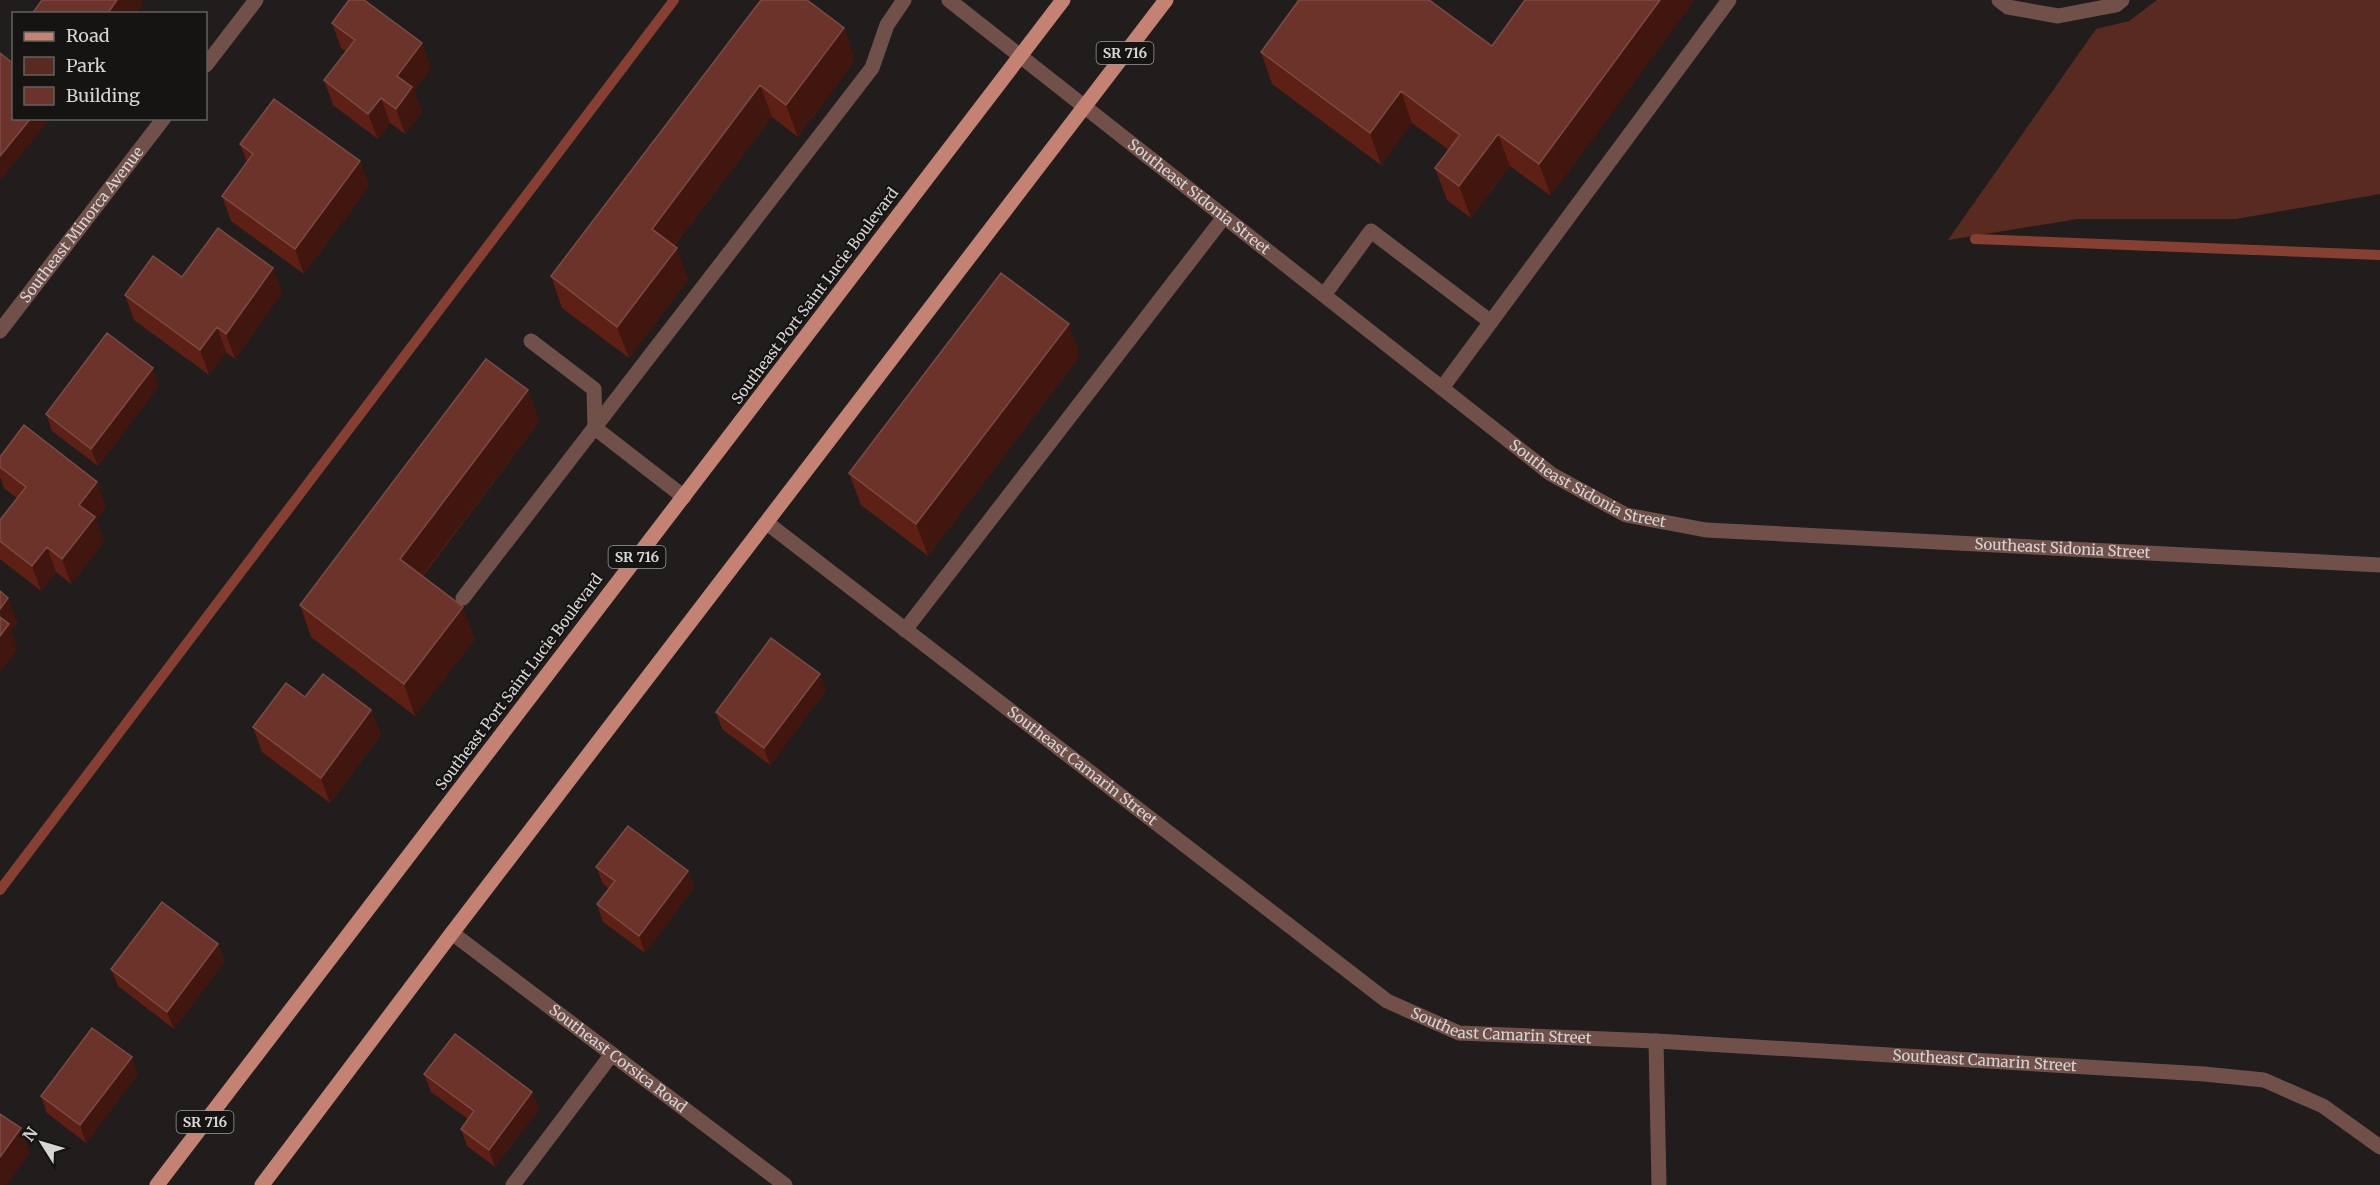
<svg xmlns="http://www.w3.org/2000/svg" width="2380" height="1185" font-family="Merriweather,serif">
  <style>
    .green { fill: #592a20 }
    .lines { fill: none; stroke-linecap: round; stroke-linejoin: round }
    .stream { stroke: #863f30; stroke-width: 10 }
    .minor { stroke: #705049; stroke-width: 15 }
    .major { stroke: #c48273; stroke-width: 15 }
    .wall { fill: #5e2014 }
    .shaded-wall { fill: #40160f }
    .building { fill: #6b3329; stroke: #7c4c44; stroke-width: 1.5 }
    .labels { text-anchor: middle; stroke-width: 4.5; stroke-linejoin: round; paint-order: stroke }
    .shield { fill: #161413; stroke: #9c9a9a; stroke-width: 1.5 }
    .shield-label { font-size: 14px; font-weight: bold; fill: #d6d4d4 }
    .street-label { font-size: 15px; fill: #d6d4d4; stroke: #161413 }
  </style>
  <rect width="100%" height="100%" fill="#201d1c"/>
  <path class="green" d="M2157 0H2380V194L2236 219H2078L1948 240 2096 29 2129 21Z"/>
  <g class="lines">
    <path class="stream" d="M1975 239 2380 255
      M0 890 674 0"/>
    <g class="minor">
      <path id="s1" d="M949 0 1551 474 1626 515 1706 530 2380 565"/>
      <path d="M1999 0 2008 7 2058 16 2116 5 2122 0"/>
      <path d="M206 65 256 0"/>
      <path d="M1324 295 1371 231 1491 322"/>
      <path id="s2" d="M0 331 164 118"/>
      <path d="M531 341 594 389 595 428 684 497"/>
      <path d="M1442 388 1729 0"/>
      <path id="s3" d="M767 523 1387 1001 1459 1033 1656 1041 2204 1074 2264 1080 2323 1106 2380 1147"/>
      <path d="M463 598 872 68 887 25 904 0"/>
      <path d="M905 630 1224 217"/>
      <path id="s4" d="M452 933 785 1185"/>
      <path d="M1656 1041 1659 1185"/>
      <path d="M513 1185 612 1054"/>
    </g>
    <path class="major" d="M157 1185 1063 0
      M262 1185 452 933 1166 0"/>
  </g>
  <path class="wall" d="M761 0 844 28 855 60 798 137 772 117 674 246 688 280 629 358 562 308 551 276Z
    M1525 0 1551 196 1510 166 1471 218 1447 200 1435 168 1449 150 1412 123 1381 165 1272 84 1261 52 1492 46Z
    M332 23 422 43 431 68 414 91 422 112 405 134 390 123 378 139 333 105 324 80 346 51 341 48Z
    M240 144 369 186 304 274 231 221 222 196 247 162Z
    M182 277 282 293 235 359 226 352 209 375 134 320 125 295Z
    M1080 356 928 556 861 505 849 473Z
    M159 386 98 466 52 431 46 414Z
    M528 390 539 422 423 576 475 639 415 716 311 637 300 605Z
    M0 457 106 507 96 520 104 542 71 584 56 572 41 591 0 559V520L17 498 4 488 0 477Z
    M820 674 826 691 770 765 722 729 716 712Z
    M305 697 371 710 381 735 330 803 262 752 253 727Z
    M596 867 688 871 694 888 645 953 603 922 597 904 609 889 603 884Z
    M218 944 225 961 174 1029 118 986 111 969Z
    M138 1074 86 1143 47 1113 41 1096Z
    M424 1074 539 1109 495 1167 467 1146 461 1129 468 1119 431 1092Z"/>
  <path class="shaded-wall" d="M117 0H142L143 4 135 14H107Z
    M1660 0H1695L1551 196 1539 164Z
    M844 28 855 60 798 137 786 105Z
    M422 43 431 68 414 91 422 112 405 134 396 109 397 76Z
    M760 85 772 117 663 260 652 229Z
    M1401 91 1412 123 1381 165 1370 133Z
    M381 98 390 123 378 139 368 114Z
    M31 118H51L0 181V156Z
    M1498 134 1510 166 1471 218 1459 186Z
    M360 161 369 186 304 274 295 249Z
    M677 248 688 280 629 358 617 327Z
    M273 268 282 293 235 359 226 334Z
    M1069 324 1080 356 928 556 916 524Z
    M217 327 226 352 209 375 200 350Z
    M153 368 159 386 98 466 91 449Z
    M528 390 539 422 411 590 400 559Z
    M97 482 106 507 96 520 104 542 71 584 62 559 79 505Z
    M47 547 56 572 41 591 32 566Z
    M8 598 18 623 11 631 18 649 0 672V609Z
    M463 607 475 639 415 716 404 684Z
    M820 674 826 691 770 765 764 748Z
    M371 710 381 735 330 803 321 778Z
    M688 871 694 888 645 953 639 936Z
    M218 944 225 961 174 1029 167 1012Z
    M132 1057 138 1074 86 1143 80 1125Z
    M532 1092 539 1109 495 1167 489 1150Z
    M21 1128 30 1153 7 1185H0V1157Z"/>
  <path class="building" d="M42 0H117L107 14H32Z
    M349 0H364L422 43 397 76 412 87 396 109 381 98 368 114 324 80 355 40 332 23Z
    M761 0H807L844 28 786 105 760 85 652 229 677 248 617 327 551 276Z
    M1299 0H1429L1492 46 1525 0H1660L1539 164 1498 134 1459 186 1435 168 1460 135 1401 91 1370 133 1261 52Z
    M0 53 14 64V118H31L0 156Z
    M274 99 360 161 295 249 222 196 253 154 240 144Z
    M218 228 273 268 226 334 217 327 200 350 125 295 153 256 182 277Z
    M1001 273 1069 324 916 524 849 473Z
    M107 333 153 368 91 449 46 414Z
    M486 359 528 390 400 559 463 607 404 684 300 605Z
    M24 425 97 482 79 505 95 517 62 559 47 547 32 566 0 541V520L26 487 0 467V457Z
    M0 591 8 598 0 609Z
    M0 617 9 624 0 636Z
    M771 638 820 674 764 748 716 712Z
    M323 674 371 710 321 778 253 727 286 683 305 697Z
    M628 826 688 871 639 936 597 904 615 881 596 867Z
    M162 902 218 944 167 1012 111 969Z
    M92 1028 132 1057 80 1125 41 1096Z
    M455 1034 532 1092 489 1150 461 1129 474 1111 424 1074Z
    M0 1114 21 1128 0 1157Z"/>
  <g class="labels">
    <g class="shield">
      <rect x="1096.5" y="42" width="57" height="22" rx="4.5"/>
      <rect x="608.5" y="546" width="57" height="22" rx="4.5"/>
      <rect x="176.5" y="1111" width="57" height="22" rx="4.5"/>
    </g>
    <g class="shield-label">
      <text x="1125" y="58">SR 716</text>
      <text x="637" y="562">SR 716</text>
      <text x="205" y="1127">SR 716</text>
    </g>
    <g class="street-label">
      <text dy="5" stroke="none"><textPath href="#s1" startOffset="318">Southeast Sidonia Street</textPath></text>
      <text dy="5" stroke="none"><textPath href="#s2" startOffset="134">Southeast Minorca Avenue</textPath></text>
      <text transform="translate(815 296) rotate(-53)" y="5">Southeast Port Saint Lucie Boulevard</text>
      <text dy="5" stroke="none"><textPath href="#s1" startOffset="804">Southeast Sidonia Street</textPath></text>
      <text dy="5" stroke="none"><textPath href="#s1" startOffset="1290">Southeast Sidonia Street</textPath></text>
      <text transform="translate(519 682) rotate(-53)" y="5">Southeast Port Saint Lucie Boulevard</text>
      <text dy="5" stroke="none"><textPath href="#s3" startOffset="398">Southeast Camarin Street</textPath></text>
      <text dy="5" stroke="none"><textPath href="#s3" startOffset="902">Southeast Camarin Street</textPath></text>
      <text dy="5" stroke="none"><textPath href="#s4" startOffset="208">Southeast Corsica Road</textPath></text>
      <text dy="5" stroke="none"><textPath href="#s3" startOffset="1388">Southeast Camarin Street</textPath></text>
    </g>
  </g>
  <rect x="12" y="12" width="195" height="108" fill="#161413" stroke="#636160" stroke-width="1.5"/>
  <rect x="24" y="32" width="30" height="9" fill="#c48273" stroke="#636160" stroke-width="1.5"/>
  <text x="66" y="42" font-size="18" fill="#d6d4d4">Road</text>
  <rect x="24" y="57" width="30" height="18" fill="#592a20" stroke="#636160" stroke-width="1.5"/>
  <text x="66" y="72" font-size="18" fill="#d6d4d4">Park</text>
  <rect x="24" y="87" width="30" height="18" fill="#6b3329" stroke="#636160" stroke-width="1.5"/>
  <text x="66" y="102" font-size="18" fill="#d6d4d4">Building</text>
  <g transform="translate(42 1143) rotate(307)" stroke="#161413" stroke-width="4.5" paint-order="stroke">
  <path d="M0-4.5L10 22L0 15L-10 22Z" fill="#d6d4d4"/>
  <text y="-9" font-size="16" font-weight="bold" text-anchor="middle" fill="#d6d4d4">N</text>
  </g>
</svg>
